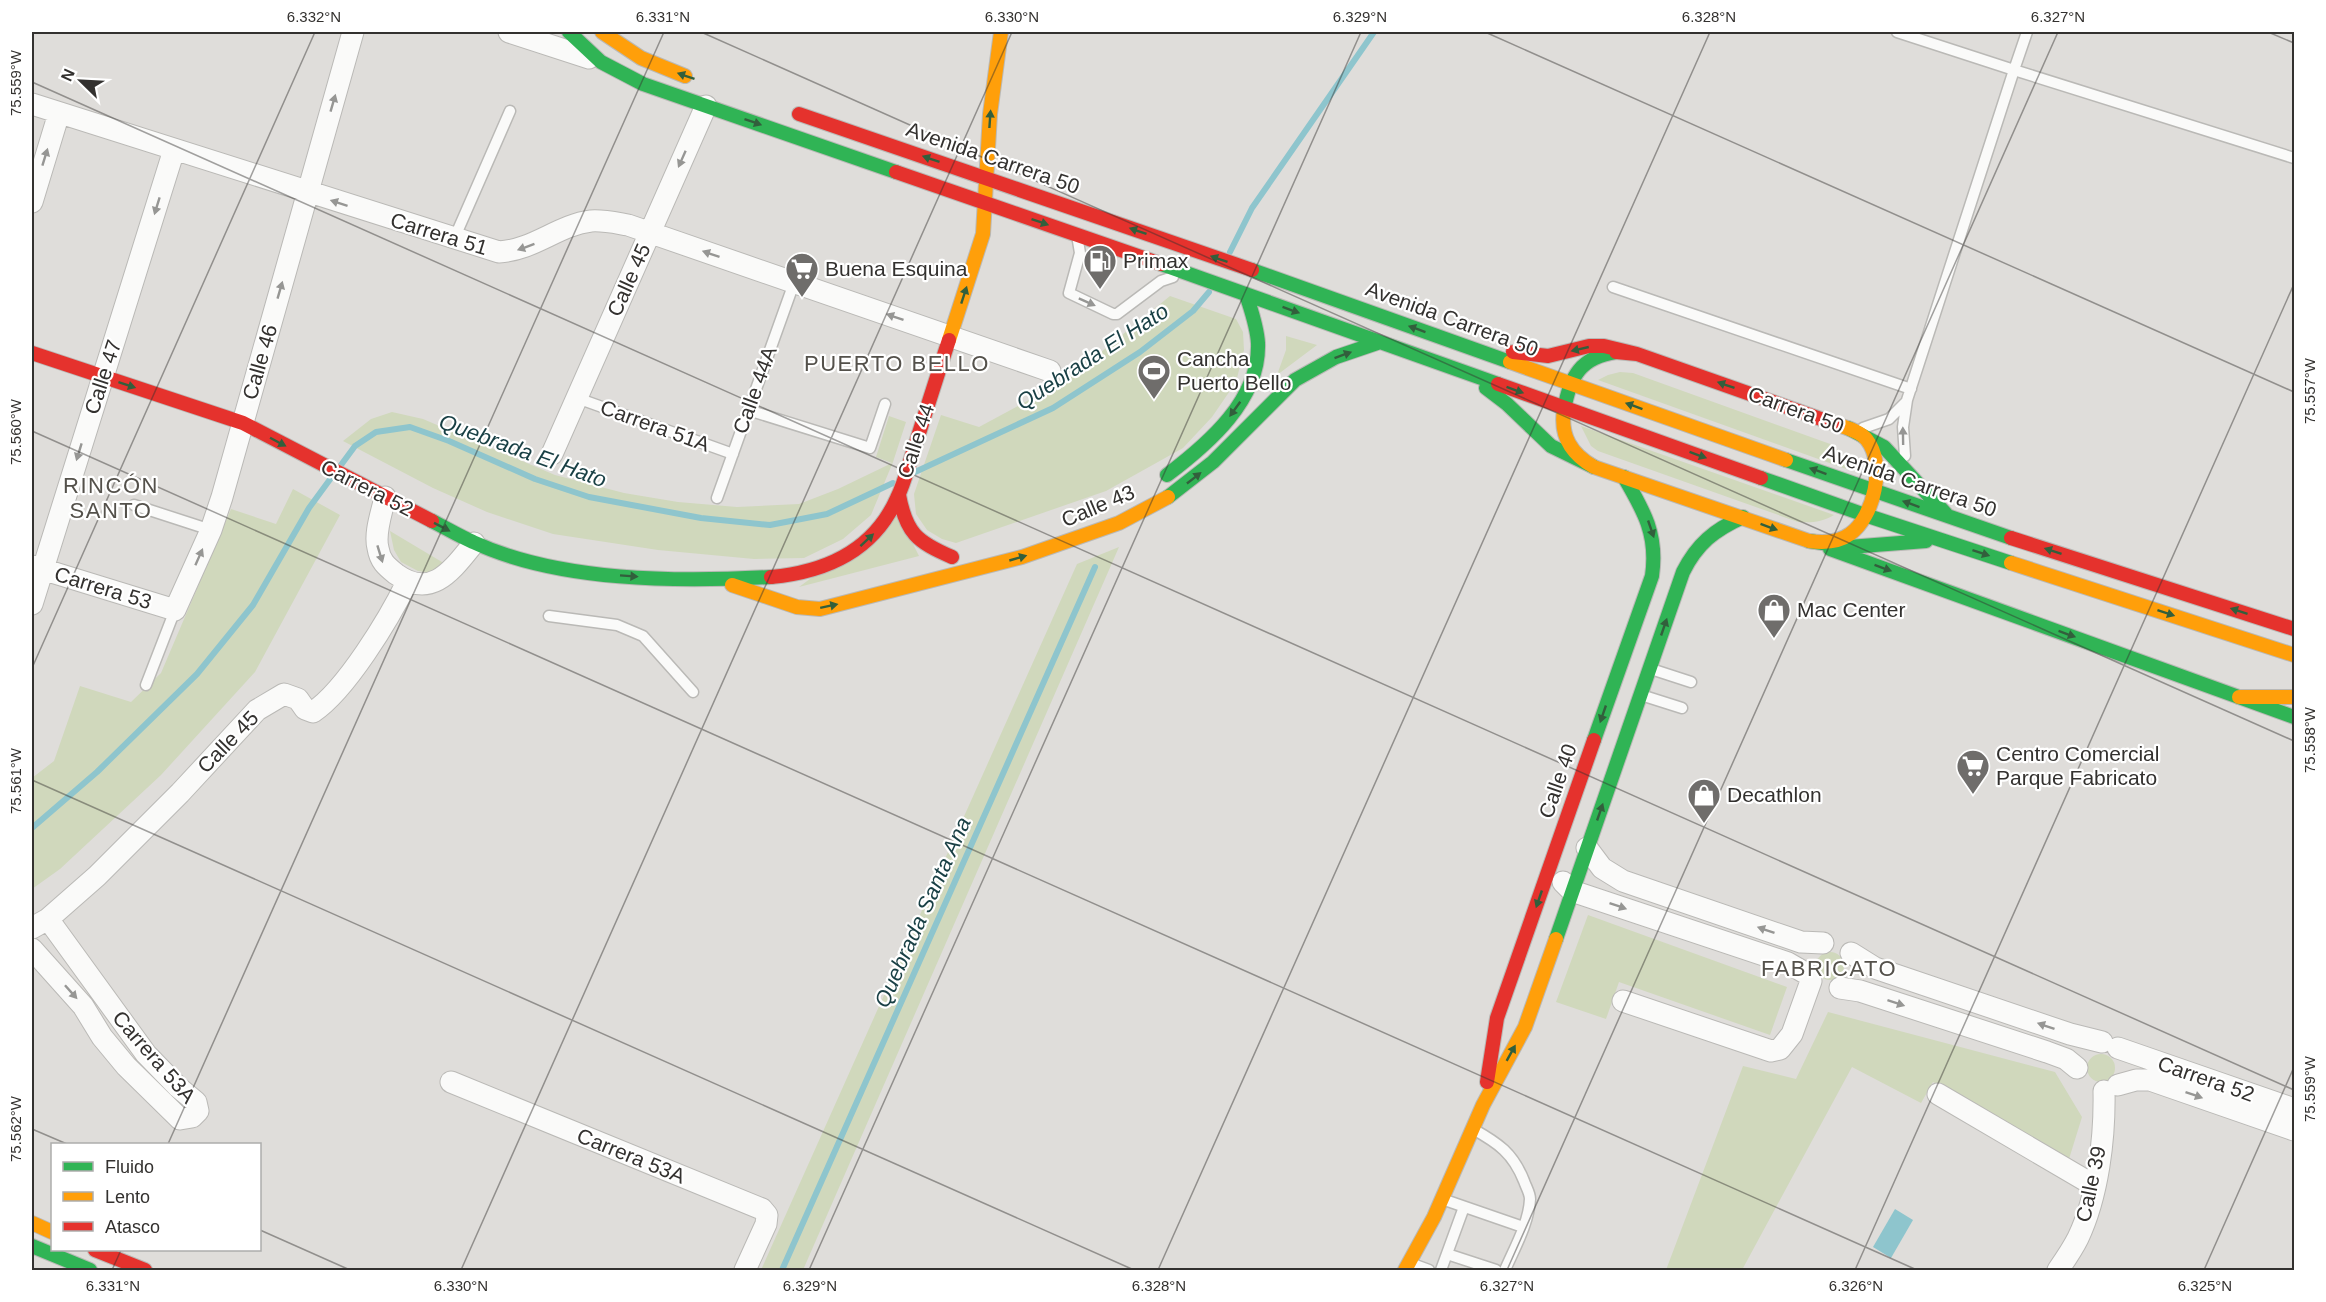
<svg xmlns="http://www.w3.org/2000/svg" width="2326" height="1302" font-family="Helvetica,sans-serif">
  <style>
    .green { fill: #d0d8bc }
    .water { fill: #8ec5cd }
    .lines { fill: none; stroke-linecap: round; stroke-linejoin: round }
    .stream { stroke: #8ec5cd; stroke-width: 6 }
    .lane-casing { stroke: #bab9b6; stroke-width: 13 }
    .street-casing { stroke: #bab9b6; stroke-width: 23 }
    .fast-casing { stroke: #bab9b6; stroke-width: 16 }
    .slow-casing { stroke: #bab9b6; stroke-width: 16 }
    .jam-casing { stroke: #bab9b6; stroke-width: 16 }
    .lane { stroke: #fafaf9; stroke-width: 10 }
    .street { stroke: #fafaf9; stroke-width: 21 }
    .fast { stroke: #30b455; stroke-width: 14 }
    .slow { stroke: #ff9f0a; stroke-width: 14 }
    .jam { stroke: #e5322d; stroke-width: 14 }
    .oneway { fill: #325f3c }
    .oneway2 { fill: #969694 }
    .ticks { fill: none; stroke: #33312f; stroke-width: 1.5; stroke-opacity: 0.45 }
    .labels { text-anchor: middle; stroke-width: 4.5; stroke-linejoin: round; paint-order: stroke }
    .street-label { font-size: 21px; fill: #33312f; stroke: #fff }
    .poi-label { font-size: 21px; fill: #33312f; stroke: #fff; text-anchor: start }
    .water-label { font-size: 22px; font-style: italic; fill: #183f44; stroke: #fff }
    .neighbourhood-label { font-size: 22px; letter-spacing: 1.5px; fill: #54514b; stroke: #fff }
    .neatline { fill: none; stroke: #33312f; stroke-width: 2 }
    .ticks-label { font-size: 15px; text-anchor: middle; fill: #33312f }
  </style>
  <rect width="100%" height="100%" fill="#dfddda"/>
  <path class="green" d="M1170 296 1236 319 1243 332 1244 350 1236 382 1212 417 1183 448 1106 491 956 543 942 539 927 530 916 514 914 494 941 415 979 427 1068 379Z
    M1286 336 1317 345 1277 375 1286 350Z
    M1620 372 1633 373 1833 445 1845 458 1849 470 1598 380 1608 375Z
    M392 412 423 419 555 475 624 493 678 502 737 507 799 504 838 489 892 463 876 457 889 416 906 422 893 462 871 515 843 539 804 558 754 559 658 550 553 534 487 512 433 488 343 441 371 419Z
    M1581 426 1834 515C1822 522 1812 523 1798 522L1598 451 1591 446Z
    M293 489 340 515 255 672 161 775 60 869 32 889V778L54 761 80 686 131 702 161 673 231 509 276 524Z
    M898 514 919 556 799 587Z
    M390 531 447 565 431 573 418 571 401 562 394 550Z
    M1119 547 803 1270H761L1077 564Z
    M1588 915 1787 987 1770 1035 1619 982 1606 1019 1556 1002Z
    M1816 966a14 14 0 1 1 28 0a14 14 0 1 1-28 0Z
    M1828 1012 2055 1072 2082 1117 2069 1159 1933 1082 1921 1103 1852 1067 1742 1270H1666L1743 1066 1796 1079Z
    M2087 1068a14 14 0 1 1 28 0a14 14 0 1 1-28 0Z"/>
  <path class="water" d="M1895 1209 1913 1220 1891 1258 1873 1247Z"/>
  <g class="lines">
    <path class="stream" d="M1230 252 1252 208 1374 32
      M341 465 355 446 376 432 410 427 449 441 535 479 589 497 701 518 770 525 827 514 893 483
      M915 472 1053 408 1140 352 1193 311 1209 292
      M32 828 97 772 197 674 253 605 309 508 331 478
      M782 1270 1095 567"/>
    <defs>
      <path id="lane" d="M1897 32 2014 70 1907 400 1903 427 1905 456
        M2027 32 2014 70 2294 158
        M454 239 510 111
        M1078 241 1080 253 1069 293 1113 314H1117L1161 281 1173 277
        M1613 287 1911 389
        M577 398 733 454
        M748 410 870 448 885 404
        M1863 428 1889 419 1905 403
        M717 498 794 283
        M134 505 211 530
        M549 616 617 625 643 636 693 692
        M1651 669 1691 682
        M146 685 175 610
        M1641 695 1682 708
        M1473 1129C1498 1143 1513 1153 1524 1181 1526 1187 1530 1193 1530 1199 1529 1223 1514 1249 1505 1270
        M1442 1199 1523 1227
        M1447 1254 1496 1270
        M1410 1263 1429 1270
        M1441 1270 1464 1207"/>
      <path id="street" d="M509 32 589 58
        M32 104 499 252C534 250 558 225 591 221 603 220 616 223 628 225L1050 371
        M32 202 59 113
        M552 454 706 106
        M385 497C382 512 374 533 378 548 380 561 386 566 396 574 432 600 452 570 474 543
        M32 566 175 610 211 530 222 497 353 32
        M32 604 174 150
        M1587 848 1602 868 1623 881 1801 942 1823 943
        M1563 882 1572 891 1788 963 1807 974
        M32 928 48 919 97 876 180 793 257 710 284 694 298 699 305 709 313 712C346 690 389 619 407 582
        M32 949 83 1006 102 1037 126 1066 180 1119 192 1117 198 1111 196 1102 178 1087 146 1054 48 919
        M1851 953 1875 968 2070 1034 2102 1042
        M1840 988 1860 991 2047 1052 2066 1059 2077 1068
        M1623 1001 1771 1051 1780 1049 1792 1034 1811 981
        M2118 1048 2294 1109
        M451 1082 762 1209 767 1215 766 1224 745 1270
        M2118 1085 2136 1080H2150L2294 1130
        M1938 1094 2095 1186
        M2058 1270C2065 1260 2072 1250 2078 1238 2098 1196 2105 1138 2104 1091"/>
      <path id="fast" d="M569 32 601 62 643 84 896 172
        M1161 264 1498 384
        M1252 270 1510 362
        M1486 388 1507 404 1551 446 1594 467
        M1564 410C1570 376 1581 357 1616 352
        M1848 428 1884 447 1946 514
        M1786 460 2011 538
        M1167 475C1208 444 1260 400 1258 343 1257 326 1251 310 1246 294
        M1761 478 1865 515 2011 563
        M1168 497 1213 462 1295 380 1336 357 1380 342
        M432 521C446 528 459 536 473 542 559 582 678 582 771 577
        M1809 541 1849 547 1926 541
        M1830 549 2294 717
        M1594 740 1652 576C1658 535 1644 511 1624 477
        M1556 939 1683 572C1697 544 1714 530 1743 517
        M32 1246 90 1270"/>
      <path id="slow" d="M602 32 641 58 685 76
        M949 340 983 234 990 114 1001 32
        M1510 362 1786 460
        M1564 410C1560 436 1571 454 1594 467L1809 541C1823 543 1838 543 1850 534 1874 517 1886 464 1867 440 1861 432 1848 428 1838 425
        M2011 563 2294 655
        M732 585 797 607 820 609 1022 557 1119 523 1168 497
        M2239 697H2294
        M32 1223 52 1232
        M1405 1270 1434 1217 1483 1105 1525 1027 1556 939"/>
      <path id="jam" d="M799 114 1252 270
        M896 172 1161 264
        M1513 352 1548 356 1589 346H1604L1637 354
        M1616 352 1637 354 1838 425
        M32 353 243 423 432 521
        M1498 384 1761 478
        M899 495C906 533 917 542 952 557
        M2011 538 2294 629
        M771 577C826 572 874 550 897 498 905 482 909 463 915 446 926 411 937 376 949 340
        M1487 1082 1497 1018 1594 740
        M95 1250 145 1270"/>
    </defs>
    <use href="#lane" class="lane-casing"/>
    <use href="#street" class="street-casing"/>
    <use href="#fast" class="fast-casing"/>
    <use href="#slow" class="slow-casing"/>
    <use href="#jam" class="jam-casing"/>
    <use href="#lane" class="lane"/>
    <use href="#street" class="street"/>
    <use href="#fast" class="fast"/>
    <use href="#slow" class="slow"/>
    <use href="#jam" class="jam"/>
  </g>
  <defs><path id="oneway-solid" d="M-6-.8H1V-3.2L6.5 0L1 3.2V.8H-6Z" transform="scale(1.5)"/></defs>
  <g class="oneway">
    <use href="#oneway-solid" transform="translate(686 76) rotate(-161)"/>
    <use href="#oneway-solid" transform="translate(990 119) rotate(-86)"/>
    <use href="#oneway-solid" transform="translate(753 122) rotate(19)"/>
    <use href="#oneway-solid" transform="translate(931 159) rotate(-161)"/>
    <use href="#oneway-solid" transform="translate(1040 222) rotate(19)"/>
    <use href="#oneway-solid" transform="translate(1138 231) rotate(-161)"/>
    <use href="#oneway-solid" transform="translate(1219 259) rotate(-161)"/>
    <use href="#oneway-solid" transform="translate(964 295) rotate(-72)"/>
    <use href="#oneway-solid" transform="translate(1291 310) rotate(20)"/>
    <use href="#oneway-solid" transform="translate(1417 329) rotate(-160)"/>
    <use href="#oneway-solid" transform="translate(1580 349) rotate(167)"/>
    <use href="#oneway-solid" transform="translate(1343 355) rotate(-20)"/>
    <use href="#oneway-solid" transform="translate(127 385) rotate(18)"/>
    <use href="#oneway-solid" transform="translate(1726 385) rotate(-161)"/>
    <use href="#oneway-solid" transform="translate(1515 390) rotate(20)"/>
    <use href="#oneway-solid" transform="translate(1634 406) rotate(-160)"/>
    <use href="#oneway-solid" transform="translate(1235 409) rotate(126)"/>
    <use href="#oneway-solid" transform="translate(278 442) rotate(28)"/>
    <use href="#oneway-solid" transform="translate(1698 455) rotate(20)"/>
    <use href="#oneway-solid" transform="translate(1818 471) rotate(-160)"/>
    <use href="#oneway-solid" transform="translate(1194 478) rotate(-38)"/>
    <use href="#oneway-solid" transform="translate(1911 504) rotate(-160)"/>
    <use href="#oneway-solid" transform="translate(442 527) rotate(27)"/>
    <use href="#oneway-solid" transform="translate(1769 527) rotate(20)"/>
    <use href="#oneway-solid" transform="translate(1651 529) rotate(71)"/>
    <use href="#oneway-solid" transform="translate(867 540) rotate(-43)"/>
    <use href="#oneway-solid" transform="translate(2053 551) rotate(-162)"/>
    <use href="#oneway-solid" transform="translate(1981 553) rotate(18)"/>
    <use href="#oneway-solid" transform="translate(1018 558) rotate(-16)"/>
    <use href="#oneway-solid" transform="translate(1883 568) rotate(20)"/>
    <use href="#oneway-solid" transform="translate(629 576) rotate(4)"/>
    <use href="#oneway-solid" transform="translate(829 606) rotate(-12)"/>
    <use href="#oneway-solid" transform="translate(2239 611) rotate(-162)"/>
    <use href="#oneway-solid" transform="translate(2166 613) rotate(18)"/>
    <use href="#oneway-solid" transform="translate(1664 627) rotate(-71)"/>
    <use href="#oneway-solid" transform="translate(2067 634) rotate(20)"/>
    <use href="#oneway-solid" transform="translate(1603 714) rotate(109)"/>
    <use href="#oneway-solid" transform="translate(1600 812) rotate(-71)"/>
    <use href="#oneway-solid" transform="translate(1539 899) rotate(109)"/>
    <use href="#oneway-solid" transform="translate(1511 1053) rotate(-61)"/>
  </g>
  <g class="oneway2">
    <use href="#oneway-solid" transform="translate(333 103) rotate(-74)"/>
    <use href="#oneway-solid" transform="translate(45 157) rotate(-73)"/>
    <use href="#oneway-solid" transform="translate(682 159) rotate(114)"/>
    <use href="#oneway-solid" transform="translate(339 203) rotate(-162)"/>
    <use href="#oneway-solid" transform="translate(157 206) rotate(107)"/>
    <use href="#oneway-solid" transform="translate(526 247) rotate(160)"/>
    <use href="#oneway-solid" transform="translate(711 254) rotate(-161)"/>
    <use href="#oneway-solid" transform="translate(280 290) rotate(-74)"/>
    <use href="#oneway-solid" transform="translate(1087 302) rotate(24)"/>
    <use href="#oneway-solid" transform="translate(895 317) rotate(-161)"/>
    <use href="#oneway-solid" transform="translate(1903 436) rotate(-91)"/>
    <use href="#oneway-solid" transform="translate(79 452) rotate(107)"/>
    <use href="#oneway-solid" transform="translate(380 554) rotate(73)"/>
    <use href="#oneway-solid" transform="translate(199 557) rotate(-66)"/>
    <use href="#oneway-solid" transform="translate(1618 906) rotate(19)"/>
    <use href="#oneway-solid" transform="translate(1766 930) rotate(-161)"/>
    <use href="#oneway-solid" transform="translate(71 992) rotate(48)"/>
    <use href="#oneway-solid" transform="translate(1896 1003) rotate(18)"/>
    <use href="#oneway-solid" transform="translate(2046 1026) rotate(-161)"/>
    <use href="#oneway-solid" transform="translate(2194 1095) rotate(19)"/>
  </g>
  <path class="ticks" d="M701 32 2294 741M1485 32 2294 392M2268 32 2294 43M32 82 2294 1090M32 431 1917 1270M32 668 315 32M32 780 1134 1270M32 1129 67 1144M168 1144 664 32M260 1230 350 1270M112 1270 121 1250M461 1270 1012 32M809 1270 1361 32M1158 1270 1710 32M1507 1270 2058 32M1855 1270 2294 284M2204 1270 2294 1067"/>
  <defs>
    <symbol id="fuel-pin" viewBox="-11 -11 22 30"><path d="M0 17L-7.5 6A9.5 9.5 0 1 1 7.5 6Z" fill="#6f6d6b" stroke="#fff"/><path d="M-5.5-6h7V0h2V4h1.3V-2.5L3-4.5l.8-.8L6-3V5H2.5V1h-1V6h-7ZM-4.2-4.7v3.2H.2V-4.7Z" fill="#fff"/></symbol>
    <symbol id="supermarket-pin" viewBox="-11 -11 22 30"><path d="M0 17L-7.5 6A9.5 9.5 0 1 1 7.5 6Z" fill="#6f6d6b" stroke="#fff"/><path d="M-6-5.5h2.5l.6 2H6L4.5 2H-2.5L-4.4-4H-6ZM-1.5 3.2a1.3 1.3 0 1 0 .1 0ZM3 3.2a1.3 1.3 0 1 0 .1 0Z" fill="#fff"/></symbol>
    <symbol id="stadium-pin" viewBox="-11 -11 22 30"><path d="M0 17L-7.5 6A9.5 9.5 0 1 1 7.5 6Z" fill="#6f6d6b" stroke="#fff"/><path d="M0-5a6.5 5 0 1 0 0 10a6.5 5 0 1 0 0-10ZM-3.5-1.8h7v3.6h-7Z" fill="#fff"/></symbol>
    <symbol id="shop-pin" viewBox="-11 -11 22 30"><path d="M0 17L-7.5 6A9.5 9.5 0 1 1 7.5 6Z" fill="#6f6d6b" stroke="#fff"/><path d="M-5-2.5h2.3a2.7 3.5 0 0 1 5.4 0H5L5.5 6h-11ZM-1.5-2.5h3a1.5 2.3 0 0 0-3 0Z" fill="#fff"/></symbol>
  </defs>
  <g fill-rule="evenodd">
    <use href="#fuel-pin" x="1081" y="242" width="38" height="52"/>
    <use href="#supermarket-pin" x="783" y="250" width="38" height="52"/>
    <use href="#stadium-pin" x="1135" y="352" width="38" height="52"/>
    <use href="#shop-pin" x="1755" y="591" width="38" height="52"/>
    <use href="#supermarket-pin" x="1954" y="747" width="38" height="52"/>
    <use href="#shop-pin" x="1685" y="776" width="38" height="52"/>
  </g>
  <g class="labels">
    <g class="street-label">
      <text transform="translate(993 158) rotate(19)" y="7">Avenida Carrera 50</text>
      <text transform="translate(439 234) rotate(17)" y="7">Carrera 51</text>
      <text transform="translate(629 280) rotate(-66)" y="7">Calle 45</text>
      <text transform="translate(1452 319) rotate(20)" y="7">Avenida Carrera 50</text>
      <text transform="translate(260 362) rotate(-74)" y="7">Calle 46</text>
      <text transform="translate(103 377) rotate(-72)" y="7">Calle 47</text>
      <text transform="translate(755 390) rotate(-70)" y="7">Calle 44A</text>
      <text transform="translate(1796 410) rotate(20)" y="7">Carrera 50</text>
      <text transform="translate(655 426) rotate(20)" y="7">Carrera 51A</text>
      <text transform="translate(916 441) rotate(-72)" y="7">Calle 44</text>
      <text transform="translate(1910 481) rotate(19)" y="7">Avenida Carrera 50</text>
      <text transform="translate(367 488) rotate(27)" y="7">Carrera 52</text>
      <text transform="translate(1098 506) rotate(-23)" y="7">Calle 43</text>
      <text transform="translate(103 588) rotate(17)" y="7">Carrera 53</text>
      <text transform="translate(228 742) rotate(-46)" y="7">Calle 45</text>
      <text transform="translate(1558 781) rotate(-71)" y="7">Calle 40</text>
      <text transform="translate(154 1057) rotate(49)" y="7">Carrera 53A</text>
      <text transform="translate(2206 1079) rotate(19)" y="7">Carrera 52</text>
      <text transform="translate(631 1156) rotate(22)" y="7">Carrera 53A</text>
      <text transform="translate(2091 1184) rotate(-78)" y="7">Calle 39</text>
    </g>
    <g class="poi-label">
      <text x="1123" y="268">Primax</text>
      <text x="825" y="276">Buena Esquina</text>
      <text x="1177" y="366">Cancha<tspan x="1177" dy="24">Puerto Bello</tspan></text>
      <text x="1797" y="617">Mac Center</text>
      <text x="1996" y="761">Centro Comercial<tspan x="1996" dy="24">Parque Fabricato</tspan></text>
      <text x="1727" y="802">Decathlon</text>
    </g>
    <g class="water-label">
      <text transform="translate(1092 356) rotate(-33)" y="8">Quebrada El Hato</text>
      <text transform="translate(523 450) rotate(20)" y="8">Quebrada El Hato</text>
      <text transform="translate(922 912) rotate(-66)" y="8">Quebrada Santa Ana</text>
    </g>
    <g class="neighbourhood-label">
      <text x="897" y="371">PUERTO BELLO</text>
      <text x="111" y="493">RINCÓN<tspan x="111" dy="25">SANTO</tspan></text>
      <text x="1829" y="976">FABRICATO</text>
    </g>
  </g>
  <rect width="2326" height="1302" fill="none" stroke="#ffffff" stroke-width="66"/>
  <rect x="51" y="1143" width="210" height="108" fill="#ffffff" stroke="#adadac" stroke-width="1.5"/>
  <rect x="63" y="1162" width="30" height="9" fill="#30b455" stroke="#adadac" stroke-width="1.5"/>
  <text x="105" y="1173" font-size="18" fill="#33312f">Fluido</text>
  <rect x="63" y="1192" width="30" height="9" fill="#ff9f0a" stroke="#adadac" stroke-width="1.5"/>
  <text x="105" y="1203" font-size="18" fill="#33312f">Lento</text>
  <rect x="63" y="1222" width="30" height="9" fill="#e5322d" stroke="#adadac" stroke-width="1.5"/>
  <text x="105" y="1233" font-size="18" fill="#33312f">Atasco</text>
  <g transform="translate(81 81) rotate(294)" stroke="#ffffff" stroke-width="4.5" paint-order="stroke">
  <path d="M0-4.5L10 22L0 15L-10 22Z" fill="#33312f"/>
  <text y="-9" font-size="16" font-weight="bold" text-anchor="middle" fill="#33312f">N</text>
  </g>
  <rect x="33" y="33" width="2260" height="1236" class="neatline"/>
  <g class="ticks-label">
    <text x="314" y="22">6.332°N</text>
    <text x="663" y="22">6.331°N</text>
    <text x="1012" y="22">6.330°N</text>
    <text x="1360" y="22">6.329°N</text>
    <text x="1709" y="22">6.328°N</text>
    <text x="2058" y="22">6.327°N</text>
    <text transform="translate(16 83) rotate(-90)" y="5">75.559°W</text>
    <text transform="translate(2310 391) rotate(-90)" y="5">75.557°W</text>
    <text transform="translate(16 432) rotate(-90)" y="5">75.560°W</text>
    <text transform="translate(2310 740) rotate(-90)" y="5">75.558°W</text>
    <text transform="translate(16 781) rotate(-90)" y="5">75.561°W</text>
    <text transform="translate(2310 1089) rotate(-90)" y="5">75.559°W</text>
    <text transform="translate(16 1129) rotate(-90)" y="5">75.562°W</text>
    <text x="113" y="1291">6.331°N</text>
    <text x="461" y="1291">6.330°N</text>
    <text x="810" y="1291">6.329°N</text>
    <text x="1159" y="1291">6.328°N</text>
    <text x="1507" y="1291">6.327°N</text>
    <text x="1856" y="1291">6.326°N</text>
    <text x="2205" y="1291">6.325°N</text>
  </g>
</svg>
